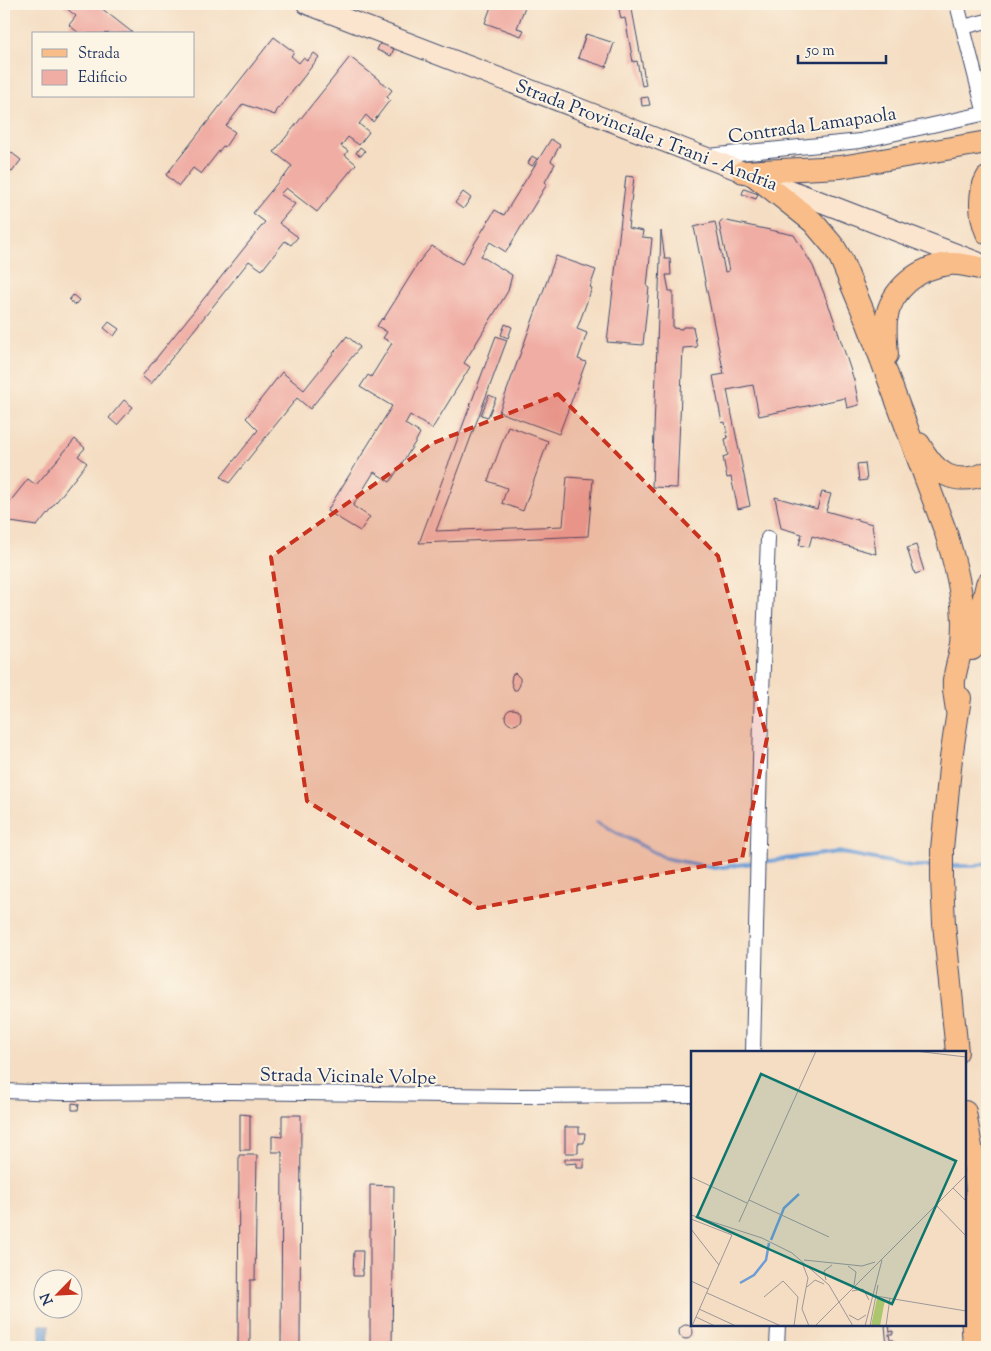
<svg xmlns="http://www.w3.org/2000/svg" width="991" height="1351" font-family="'Sorts Mill Goudy',serif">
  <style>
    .water { fill: #6c9dd6; stroke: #44669a }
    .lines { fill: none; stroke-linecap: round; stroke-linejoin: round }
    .stream { stroke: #6c9dd6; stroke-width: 4 }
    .building { fill: #f0ada4 }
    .minor-casing { stroke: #3c496d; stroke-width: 16 }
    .secondary-casing { stroke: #3c496d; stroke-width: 22 }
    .primary-casing { stroke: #3c496d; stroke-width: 24 }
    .minor { stroke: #fff; stroke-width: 14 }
    .secondary { stroke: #fce5cf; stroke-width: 20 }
    .primary { stroke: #f8bd88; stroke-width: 22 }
    .marked { fill: #c8321e; fill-opacity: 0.2; stroke: #c8321e; stroke-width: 4; stroke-dasharray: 10 6; stroke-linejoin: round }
    .labels { text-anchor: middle; stroke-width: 4; stroke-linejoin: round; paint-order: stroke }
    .street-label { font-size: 19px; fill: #1b2f5e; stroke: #fcf5e5 }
    .inset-river { fill: none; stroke: #6c9dd6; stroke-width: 2.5 }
    .inset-road { fill: none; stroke: #9d979a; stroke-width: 1 }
    .view { fill: #0f766e; fill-opacity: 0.15; stroke: #0f766e; stroke-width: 2.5 }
    .inset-edge { fill: none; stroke: #1b2f5e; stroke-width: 2.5 }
  </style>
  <rect width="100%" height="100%" fill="#fcf5e5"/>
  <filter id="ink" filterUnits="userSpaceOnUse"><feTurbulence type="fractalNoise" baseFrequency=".02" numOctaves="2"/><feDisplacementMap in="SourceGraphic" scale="10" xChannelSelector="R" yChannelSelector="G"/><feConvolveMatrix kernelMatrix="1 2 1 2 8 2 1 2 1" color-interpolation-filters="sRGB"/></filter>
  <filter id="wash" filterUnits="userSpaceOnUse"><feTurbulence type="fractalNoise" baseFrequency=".0096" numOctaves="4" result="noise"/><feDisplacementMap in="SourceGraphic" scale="20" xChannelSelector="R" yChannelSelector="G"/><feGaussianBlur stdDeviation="1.12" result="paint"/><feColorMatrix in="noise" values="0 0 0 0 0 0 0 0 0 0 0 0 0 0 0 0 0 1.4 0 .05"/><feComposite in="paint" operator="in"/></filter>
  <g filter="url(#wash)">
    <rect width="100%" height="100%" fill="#f4ddc2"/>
    <path class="water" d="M40 1325H49L48 1347H40Z"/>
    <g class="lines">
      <path class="stream" d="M597 822 665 858 715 868 838 852 911 866H935
        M950 866H974L987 863"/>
    </g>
    <g id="blocks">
      <path class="building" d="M61 4H96L133 33 80 34 69 25 76 16Z
        M492 4H526L517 28 524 30 521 36 485 23Z
        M618 4H631L646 85 642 86 637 61 633 62 625 18 621 19Z
        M586 34 614 43 606 67 578 58Z
        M274 37 294 52 291 56 299 63 303 58 307 61 314 53 319 57 279 109 278 108 275 115 243 104 226 126 235 132 225 147 223 146 201 174 193 168 179 186 166 175Z
        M380 43 394 48 391 56 377 50Z
        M350 57 392 90 387 97 390 100 373 122 366 115 359 124 369 132 359 145 348 137 341 146 348 151 345 155 356 164 317 212 286 188 280 194 295 204 279 223 298 237 291 245 285 241 262 270 249 261 151 384 142 376 265 222 253 213 283 176 284 177 292 166 274 152Z
        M648 97 650 105 642 106 641 98Z
        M551 139 560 145 551 161 555 164 545 182 547 184 506 252 490 242 481 256 512 275 508 291 464 363 470 367 432 429 410 415 405 424 420 433 416 441 390 482 374 472 353 506 370 517 360 531 327 511 392 406 360 387 368 375 371 377 392 343 383 338 387 332 377 326 382 318 383 320 421 259 432 246 462 264 495 210 504 215Z
        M360 147 365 151 361 156 356 153Z
        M8 150 21 160 12 172 4 166V156Z
        M532 156 537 159 532 166 528 163Z
        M626 176 634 177 628 228 643 231 642 237 652 238 647 287H649L643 345 607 342Z
        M744 189 758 194 756 199 742 194Z
        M463 192 471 198 463 209 455 203Z
        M722 220 794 235 813 266 831 311 854 380 859 405 847 408 845 398 759 416 753 385 727 390 750 506 738 509 731 477 727 478 723 457 728 455 725 439 728 438 725 422 722 423 713 376 724 374 694 227 715 222 725 272 729 271 719 223Z
        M661 231 665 259H670L671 275H666L669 291H673V328L682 329 683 327H693L697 347 683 348 677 488 652 487Z
        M556 256 596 270 590 287 592 288 577 329 587 333 578 359 586 362 559 434 499 412Z
        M73 295 79 300 75 305 69 300Z
        M109 322 119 329 114 336 104 328Z
        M505 324 512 327 508 338 501 335Z
        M347 336 360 347 310 409 297 398 229 483 221 477 258 430 246 418 282 372 304 390Z
        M496 336 507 340 436 531 563 526 567 477 593 479 588 536 419 543Z
        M489 395 496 398 488 417 481 415Z
        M124 400 133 407 117 425 109 418Z
        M508 426 548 441 523 511 502 503 507 488 488 481Z
        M75 439 85 448 78 456 87 463 37 526 4 521V509L28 479 36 485Z
        M865 463 867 480 859 481 857 464Z
        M822 492 831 494 826 511 872 524 876 554 812 536 809 547 799 545 802 534 781 528 775 497 817 509Z
        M916 545 924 571 915 574 907 548Z
        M515 673 520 678V685L517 690H514L511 682 512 675Z
        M505 717a8 8 0 1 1 16 0a8 8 0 1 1-16 0Z
        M72 1103 79 1104 78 1110H72Z
        M240 1114 250 1115V1150H240Z
        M282 1115H301L300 1347H281L282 1152H272V1136L282 1137Z
        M565 1127H579V1133H585L584 1143H578V1153H565Z
        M239 1155H257L255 1280H250V1347H238Z
        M565 1159H584V1168H577V1163L565 1164Z
        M370 1185 394 1186 392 1347H370Z
        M354 1251H363L362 1276H353Z
        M679 1332a7 7 0 1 1 14 0a7 7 0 1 1-14 0Z
        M885 1325H889L890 1332 893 1331V1334H889L890 1340H894V1347H887Z"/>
    </g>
  </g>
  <g filter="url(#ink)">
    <use href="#blocks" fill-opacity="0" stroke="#3c496d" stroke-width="1"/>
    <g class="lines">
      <defs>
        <path id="minor" d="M957 4 985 114
          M963 27 987 21
          M708 156 860 141 987 113
          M753 1052 761 719 768 538
          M4 1091 61 1093 233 1092 516 1096 692 1095
          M777 1347 778 1325"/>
        <path id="secondary" d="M307 4 977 262"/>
        <path id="primary" d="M743 172 841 167 987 142
          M755 176 813 222 834 247 841 259 867 321 946 533C957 570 966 604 962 643 960 655 956 668 954 680 953 690 956 701 957 711
          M987 178C978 193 980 217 987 233
          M887 355C886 343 885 332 886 320 891 289 919 267 949 264 961 263 975 267 987 270
          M919 444C935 474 954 487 987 473
          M972 649 987 584
          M957 1052 944 924 942 879V849L951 758 960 698
          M965 1112 975 1170 987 1298
          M965 1205 974 1347"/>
      </defs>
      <use href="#minor" class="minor-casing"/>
      <use href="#secondary" class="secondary-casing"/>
      <use href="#primary" class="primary-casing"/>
      <use href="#minor" class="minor"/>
      <use href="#secondary" class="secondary"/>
      <use href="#primary" class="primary"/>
    </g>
  </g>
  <path class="marked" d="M558 394 718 556 767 738 742 859 478 908 307 801 271 557 433 443Z"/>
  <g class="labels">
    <g class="street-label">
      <text transform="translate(812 124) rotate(-8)" y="7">Contrada Lamapaola</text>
      <text transform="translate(647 134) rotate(21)" y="7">Strada Provinciale 1 Trani - Andria</text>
      <text transform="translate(348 1075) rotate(1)" y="7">Strada Vicinale Volpe</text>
    </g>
  </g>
  <g transform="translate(691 1051)">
    <rect width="275" height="275" fill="#f4ddc2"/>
    <path d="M186 247 194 249 189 275H180Z" fill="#abc66d"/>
    <path class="inset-river" d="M80 189 93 157 108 143M49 232 63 224 75 209 78 192"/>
    <path class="inset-road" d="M224 0 275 6M0 126 56 152M262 137 275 150M58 149 138 186M245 154 275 185M0 164 71 187 101 202 138 234 162 275M0 168 41 184 1 275M48 171 125 0M0 178 28 214M113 209 171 215 184 211M112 214 117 227 111 258 118 275M157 215 165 221 163 234M135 229 133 220 141 214M0 230 17 238M116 236 124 229 133 233M161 240 172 238 178 249M16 242 90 275M185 245 275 260M73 246 92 230 95 233 107 246 103 275M8 258 45 275M158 264 167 269 175 264M5 266 24 275M124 275 275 124M174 275 191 209M179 275 187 234M195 275 199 247"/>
    <path class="view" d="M70 23 265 110 201 253 6 166Z"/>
    <rect width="275" height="275" class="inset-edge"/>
  </g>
  <rect width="991" height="1351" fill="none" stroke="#fcf5e5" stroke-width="20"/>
  <rect x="32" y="32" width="162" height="65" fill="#fcf5e5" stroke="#a2a6af"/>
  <rect x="42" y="49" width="25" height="8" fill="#f8bd88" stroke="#a2a6af"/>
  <text x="78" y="58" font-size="15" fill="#1b2f5e">Strada</text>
  <rect x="42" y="70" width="25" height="15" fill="#f0ada4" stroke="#a2a6af"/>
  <text x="78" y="82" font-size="15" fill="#1b2f5e">Edificio</text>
  <g transform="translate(58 1294) rotate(246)"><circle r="24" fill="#fcf5e5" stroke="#a2a6af"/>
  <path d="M0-4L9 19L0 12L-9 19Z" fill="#c8321e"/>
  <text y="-8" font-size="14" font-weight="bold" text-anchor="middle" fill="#1b2f5e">N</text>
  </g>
  <path d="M798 55v8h88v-8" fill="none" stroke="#1b2f5e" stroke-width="2.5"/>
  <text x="806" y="55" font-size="15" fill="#1b2f5e" stroke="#fcf5e5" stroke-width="4" paint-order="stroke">50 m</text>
</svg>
